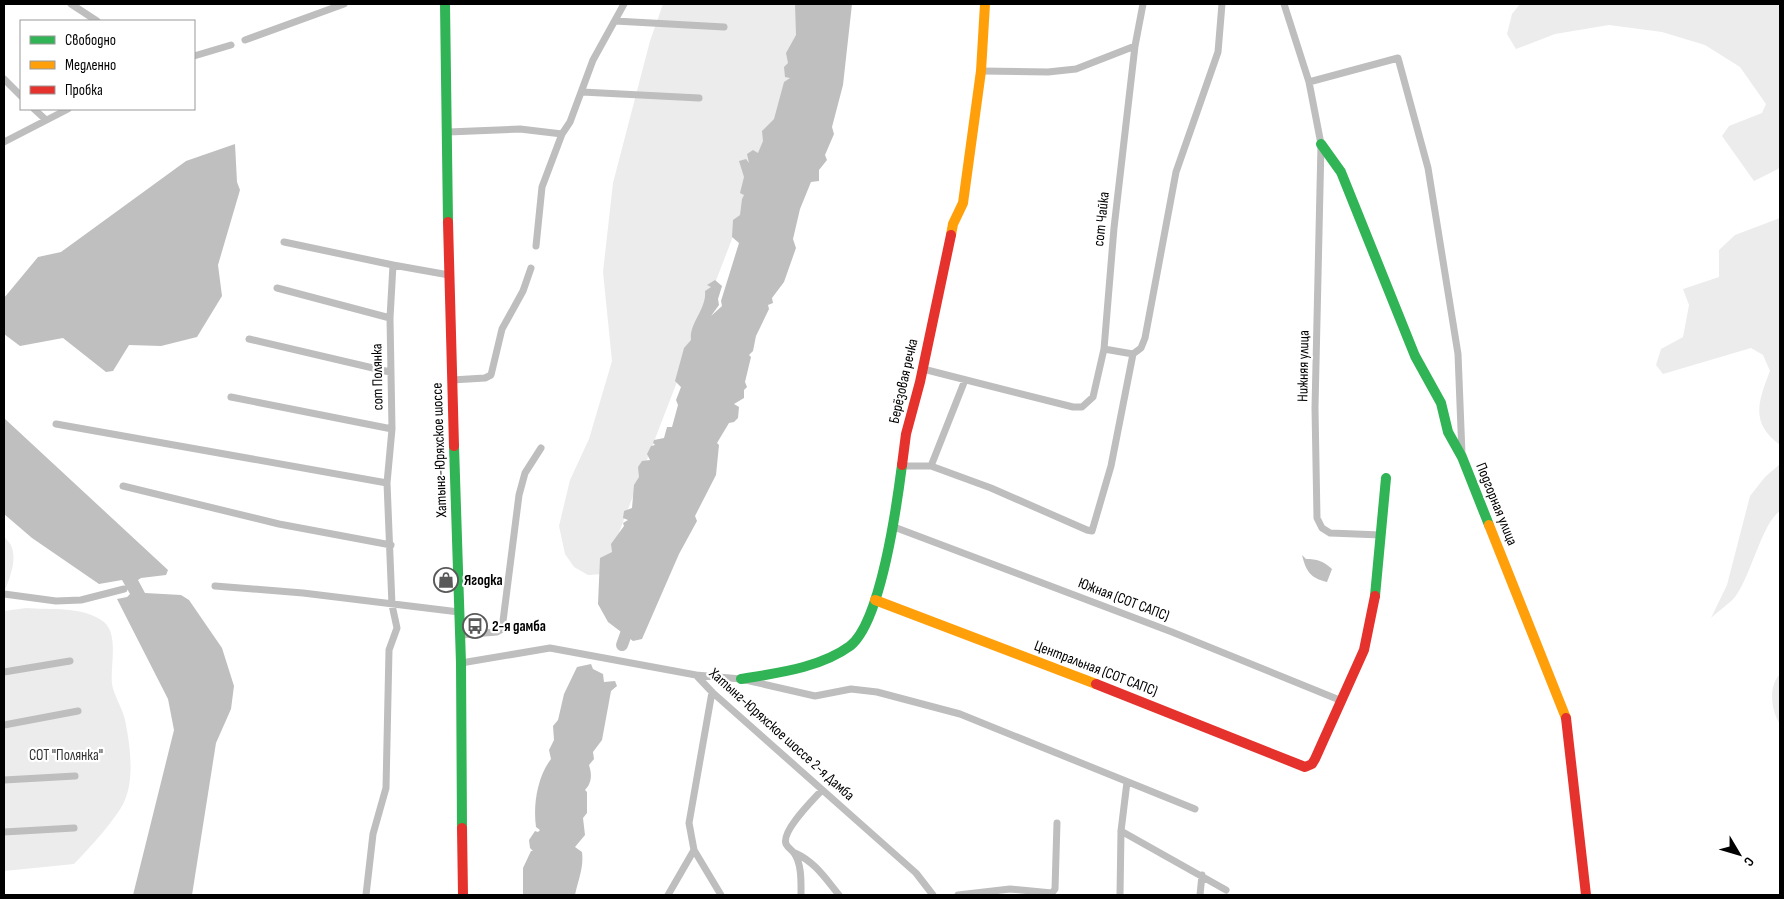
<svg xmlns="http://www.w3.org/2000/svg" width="1784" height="899" font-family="'Sofia Sans Condensed',sans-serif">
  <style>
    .green { fill: #ececec }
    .water { fill: #bfbfbf }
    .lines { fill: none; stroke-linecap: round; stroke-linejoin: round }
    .river { stroke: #bfbfbf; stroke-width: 12 }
    .street { stroke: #bebebe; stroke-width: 7 }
    .fast { stroke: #30b455; stroke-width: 10 }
    .slow { stroke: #ff9f0a; stroke-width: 10 }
    .jam { stroke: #e5322d; stroke-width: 10 }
    .labels { text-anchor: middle; stroke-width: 4.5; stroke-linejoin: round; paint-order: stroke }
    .street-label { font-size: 15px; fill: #000; stroke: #fff }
    .poi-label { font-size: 15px; font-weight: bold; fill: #000; stroke: #fff; text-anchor: start }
    .park-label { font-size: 15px; fill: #333; stroke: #fff }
  </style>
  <rect width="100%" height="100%" fill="#fff"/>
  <path class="green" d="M663 4H805L809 39 603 574 588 575 574 567 565 554 559 526 570 480 589 439 612 361 603 272 613 183 650 41Z
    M1520 4H1780V168L1754 181 1722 136 1729 126 1762 113 1766 104 1740 67 1705 45 1662 32 1609 25 1555 34 1516 49 1507 34 1512 14Z
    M1780 218V445C1750 423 1758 402 1770 371L1763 355 1751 348 1663 374 1656 365 1661 349 1683 337 1689 305 1683 289 1719 277V250L1735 235Z
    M1780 464V511C1762 523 1751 576 1735 597 1728 605 1718 611 1711 618L1727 585 1750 496 1765 477Z
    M4 537C22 551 10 576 4 593Z
    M26 608C50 610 84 606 104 622 119 635 110 666 112 684 114 696 122 707 125 720 130 744 135 779 124 802 117 818 87 851 74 864L4 871V611Z
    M1780 674V724C1771 711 1768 686 1780 674Z"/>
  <path class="water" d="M795 4H852L843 85 832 127 834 134 825 155 827 160 819 170V181L811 182 800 209 793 239 796 248 784 282 772 298 773 303 768 305 769 309 756 336 753 351 749 355 751 357 745 382 747 387 744 390V398L734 404 739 407 738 418 734 422 729 423 717 443 719 445 716 475 695 516 697 521 679 554 642 639 633 641 608 622 598 604 600 558 612 552 611 544 624 526 623 523 628 520 623 518 624 511 632 508 634 485 639 477 638 467 642 461 650 460 647 454 651 446 655 445 653 443 654 440 664 438 667 427H672L678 405 676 400 681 387 675 381 684 348 691 340C689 323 707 309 705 291L711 287 707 285 715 280 722 286 718 299 719 305 711 316 722 306 721 301 739 243 732 237 733 220 740 215 742 199 744 195 740 193 744 177 739 161 746 159 749 163 747 154 753 150 758 153 763 141 762 131 774 119 784 82 790 78 785 77 784 67 788 63 786 53 796 35Z
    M235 144 237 182 240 190 218 265 222 296 197 337 161 346 129 345 113 371 106 372 63 338 20 346 4 334V298L38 257 61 252 186 161Z
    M4 418 168 570 166 575 141 578 138 580 145 593 181 595 189 600 222 648 234 686 231 709 216 743 192 895H133L174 730 168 699 117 599 127 597 130 594 122 580 99 584 32 538 4 514Z
    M1302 555 1306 559C1317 559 1323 561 1332 569L1327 582C1310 578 1306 571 1302 555Z
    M591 664 593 669 603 674 604 682 615 681 617 686 611 691 602 740 593 752 594 759 589 765C592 774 592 783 585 790L587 792V813L583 818 585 835 575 847 582 852C584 868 578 880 575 895H523V868L531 851H533L530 848 529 840 535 831 538 832 540 830 536 827C533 806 537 777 551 759L549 750 554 740 553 726 558 720 564 694 577 667Z"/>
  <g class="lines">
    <path class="river" d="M622 645 631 620"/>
    <path class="street" d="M71 4 97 21
      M1284 4 1309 82 1321 144 1315 408 1317 518 1322 528 1330 533 1381 535
      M615 21 724 27
      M245 40 344 4
      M194 56 231 45
      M981 71 1048 72 1076 69 1135 46
      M4 79 21 96
      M1309 82 1398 58 1428 168 1458 354 1462 454
      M582 92 699 98
      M34 109 45 119
      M448 132 520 129 562 134 570 122 593 60 624 4
      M4 142 68 109
      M284 242 393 265
      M536 246 542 187 562 134
      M277 288 390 318
      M249 339 390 372
      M1104 349 1133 354
      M923 369 1073 407H1082L1093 397 1104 349 1114 228 1135 46 1143 4
      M452 380 485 378 491 375 502 329 523 291 531 268
      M231 397 392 429
      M56 424 387 483
      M902 466H931L991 488 1087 530 1092 531 1111 466 1133 354 1141 348 1145 338 1176 172 1218 52 1222 4
      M931 466 965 380
      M123 486 279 524 391 545
      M894 527 1172 632 1342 701
      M215 586 303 593 459 612
      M4 594 56 601 81 600 124 589
      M460 635 497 632 502 629 519 495 525 473 541 448
      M461 663 550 648 696 675 712 692 916 873 933 895
      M4 672 70 661
      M696 675 741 679 815 696 851 689 877 692 960 714 1195 809
      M4 725 78 711
      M4 780 75 776
      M1121 831 1226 890
      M4 832 74 828
      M694 850 721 895
      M795 853C815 862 825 878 839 895
      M366 895 373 834 386 788 389 650 397 628 392 605 387 483 392 429 390 318 393 265 449 275
      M668 895 694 850 689 823 712 692
      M801 895C801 883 802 864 794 853 792 850 788 848 786 844 781 831 813 800 822 790
      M958 895 1010 889 1052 893 1055 889 1057 823
      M1120 895 1121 831 1127 782
      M1200 895 1202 875"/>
    <path class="fast" d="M445 4 448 222
      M1321 144 1341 172 1415 356 1441 403 1448 432 1462 457 1489 525
      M454 446 461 663 462 828
      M1375 596 1386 478
      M741 679C777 673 820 668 850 646 881 622 897 504 902 465"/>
    <path class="slow" d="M951 235 953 224 963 203 981 71 985 4
      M1489 525 1566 718
      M875 600 1096 684"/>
    <path class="jam" d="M448 222 454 446
      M902 465 906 434 920 382 951 235
      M1096 684 1305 767 1312 764 1315 759 1364 650 1375 596
      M1566 718 1586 895
      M462 828 463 895"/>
  </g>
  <defs>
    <symbol id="shop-ring" viewBox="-11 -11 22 22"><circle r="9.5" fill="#fff" stroke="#595959" stroke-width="1.5"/><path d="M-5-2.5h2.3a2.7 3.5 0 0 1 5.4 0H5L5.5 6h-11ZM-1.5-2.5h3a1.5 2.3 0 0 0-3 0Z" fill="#595959"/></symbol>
    <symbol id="bus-ring" viewBox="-11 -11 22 22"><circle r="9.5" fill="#fff" stroke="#595959" stroke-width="1.5"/><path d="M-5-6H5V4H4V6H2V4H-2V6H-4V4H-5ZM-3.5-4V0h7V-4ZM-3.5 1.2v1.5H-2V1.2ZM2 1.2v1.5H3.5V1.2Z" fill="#595959"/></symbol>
  </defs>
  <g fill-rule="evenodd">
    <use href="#shop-ring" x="432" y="566" width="28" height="28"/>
    <use href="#bus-ring" x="461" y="612" width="28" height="28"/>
  </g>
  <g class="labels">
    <g class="street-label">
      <text transform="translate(1101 219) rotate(-84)" y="5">сот Чайка</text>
      <text transform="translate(1303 366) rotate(-89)" y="5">Нижняя улица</text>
      <text transform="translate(377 377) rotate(-91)" y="5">сот Полянка</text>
      <text transform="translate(903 381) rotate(-77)" y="5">Берёзовая речка</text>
      <text transform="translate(439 450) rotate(-92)" y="5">Хатынг-Юряхское шоссе</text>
      <text transform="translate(1497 504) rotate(68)" y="5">Подгорная улица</text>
      <text transform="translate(1124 599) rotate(21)" y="5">Южная (СОТ САПС)</text>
      <text transform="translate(1096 668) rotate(21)" y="5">Центральная (СОТ САПС)</text>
      <text transform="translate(782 734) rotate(42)" y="5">Хатынг-Юряхское шоссе 2-я Дамба</text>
    </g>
    <g class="poi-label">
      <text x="464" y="585">Ягодка</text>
      <text x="492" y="631">2-я дамба</text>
    </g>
    <g class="park-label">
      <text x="66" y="760">СОТ "Полянка"</text>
    </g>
  </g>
  <rect width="1784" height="899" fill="none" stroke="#000000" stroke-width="10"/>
  <rect x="20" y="20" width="175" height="90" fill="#ffffff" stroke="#999999"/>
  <rect x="30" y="36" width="25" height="8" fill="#30b455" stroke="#999999"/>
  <text x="65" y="45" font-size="15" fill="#000000">Свободно</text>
  <rect x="30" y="61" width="25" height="8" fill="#ff9f0a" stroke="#999999"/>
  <text x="65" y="70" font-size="15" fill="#000000">Медленно</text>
  <rect x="30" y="86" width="25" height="8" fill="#e5322d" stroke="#999999"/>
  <text x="65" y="95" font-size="15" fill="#000000">Пробка</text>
  <g transform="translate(1739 854) rotate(128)" stroke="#ffffff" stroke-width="4" paint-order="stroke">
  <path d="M0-4L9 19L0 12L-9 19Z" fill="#000000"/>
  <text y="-8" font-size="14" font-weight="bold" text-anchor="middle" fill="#000000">С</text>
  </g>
</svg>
